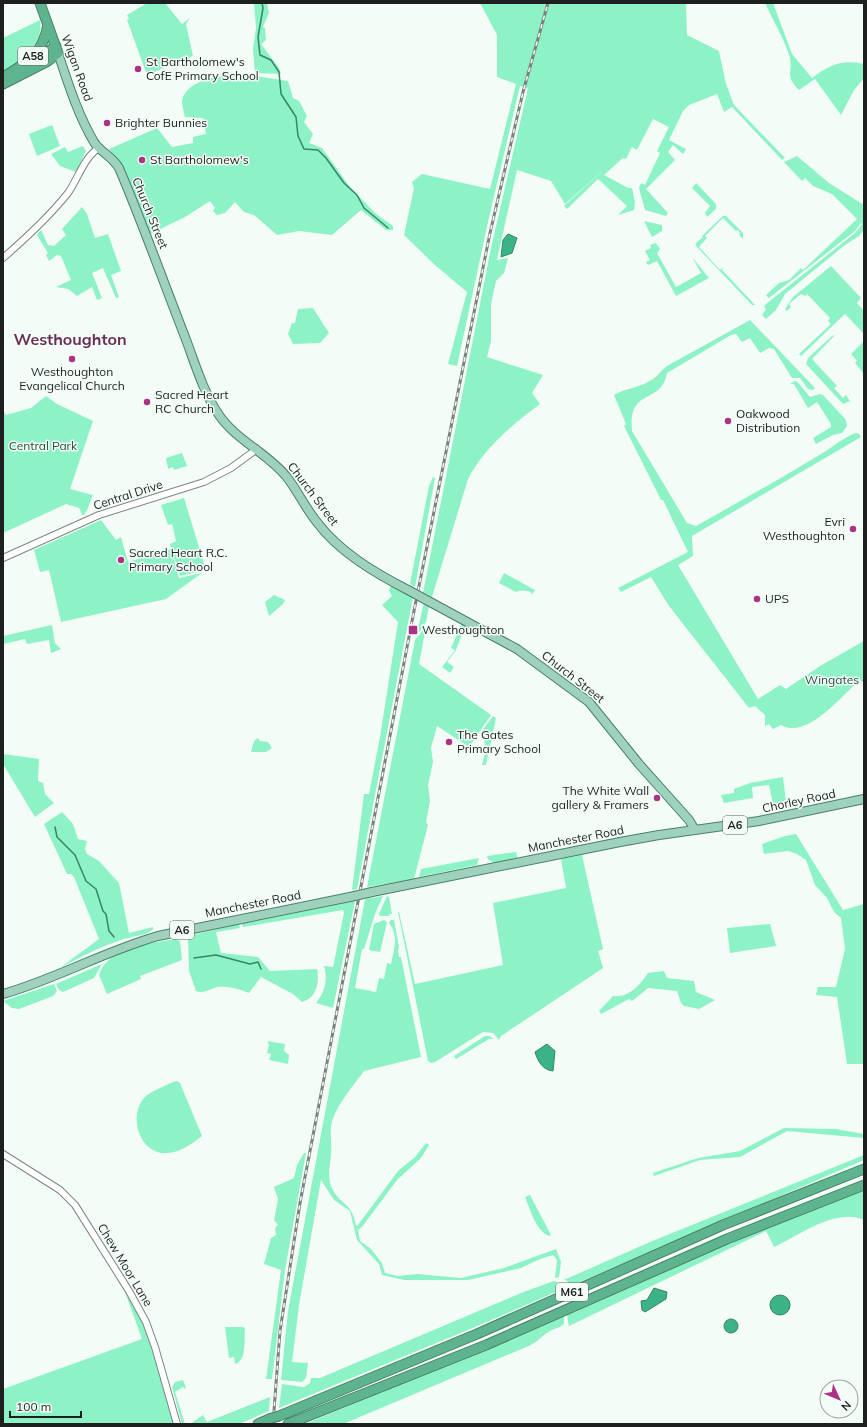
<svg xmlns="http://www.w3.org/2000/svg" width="867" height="1427" font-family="Mulish,sans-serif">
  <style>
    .green { fill: #8df2c5 }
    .water { fill: #3cb385; stroke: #338766 }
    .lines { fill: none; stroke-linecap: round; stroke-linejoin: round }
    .stream { stroke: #338766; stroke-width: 1.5 }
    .minor-casing { stroke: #7e8582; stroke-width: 8 }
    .major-casing { stroke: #478068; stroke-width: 10 }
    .highway-casing { stroke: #478068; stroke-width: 11 }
    .minor { stroke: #fff; stroke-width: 6 }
    .major { stroke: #9ed2bc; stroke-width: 8 }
    .highway { stroke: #5db48f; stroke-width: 9 }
    .rail-casing { stroke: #7c817f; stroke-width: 3 }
    .rail { stroke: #f4fcf8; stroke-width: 1.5; stroke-dasharray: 4.5; stroke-linecap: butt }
    .major-bridge-casing { stroke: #478068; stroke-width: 10; stroke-linecap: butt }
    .highway-bridge-casing { stroke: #478068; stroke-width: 11; stroke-linecap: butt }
    .major-bridge { stroke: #9ed2bc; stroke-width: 8 }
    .highway-bridge { stroke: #5db48f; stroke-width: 9 }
    .poi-dot { fill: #ad3285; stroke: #f4fcf8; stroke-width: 1.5 }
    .labels { text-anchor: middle; stroke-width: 3; stroke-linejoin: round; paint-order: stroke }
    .shield { fill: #f4fcf8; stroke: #5e6260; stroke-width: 1 }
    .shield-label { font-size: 11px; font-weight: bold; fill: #1d201f }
    .poi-label { font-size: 12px; fill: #1d201f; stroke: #f4fcf8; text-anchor: start }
    .street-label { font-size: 12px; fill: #1d201f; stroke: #f4fcf8 }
    .park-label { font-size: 12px; fill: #1f4f3b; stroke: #f4fcf8 }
    .district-label { font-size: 16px; font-weight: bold; fill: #6b2e55; stroke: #f4fcf8 }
  </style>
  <rect width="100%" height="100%" fill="#f4fcf8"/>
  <path class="green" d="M147 3H165L182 24 190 18 186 24 193 56 147 75 127 20 129 18 127 15Z
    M254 3H267L269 13 263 27 265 28 266 40 261 44 279 68 281 74 255 73 253 49 256 28Z
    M480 3H686L687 35 719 51 726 84 734 105 785 158 782 160 732 107 724 112 717 94 689 105 683 111 669 140 686 149 683 154 673 145 668 152 675 160 646 189 668 213 666 216 645 210 639 188 641 183 645 185 660 153 657 151 669 127 653 119 637 150 632 147 626 159 623 158 604 175 628 188H632L635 202 634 210 618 215 627 206 598 179 567 209 564 206 607 167 565 204 551 181 517 170 497 260 508 258 504 273 496 281 491 304V341L487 357 543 375 532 393 540 404C512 425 485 447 468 479L432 597 423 593 491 248 528 88 520 86 488 222 457 366 448 364 467 292 435 265 404 235 414 188 412 182 422 174 490 189 516 84 497 77V35Z
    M765 3H773L792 54 812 78C829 65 842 59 864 64V78L854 90 841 115 815 79 799 90C784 75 793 73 790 58 786 42 772 19 765 3Z
    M40 20C44 44 22 60 3 72V38Z
    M243 74 288 81 293 98 299 101 307 116 304 122 313 134 309 143 322 148 350 187 376 214 393 226V230H386L361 210 332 235 299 231 277 235 254 215 244 212 235 202 225 213 217 215 213 211 215 208 210 201 185 217 150 234 123 166 109 149 157 128 172 147 193 143V137L206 134 203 118 185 117C184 112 182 105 182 101 187 77 225 76 243 74Z
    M52 125 60 146 37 156 29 134Z
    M83 146 86 151 76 172 60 166 51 154 65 147 68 152Z
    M797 156 829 183 864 205V230L859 236 845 245 785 294 776 310 766 319 762 315 766 309 764 307 766 304 855 233 862 224 861 223 855 231 769 298 766 295 779 283 789 280 801 268 803 270 857 219 832 194 813 186 805 178 802 181 784 162Z
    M696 183 716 204V209L707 217 705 213 710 206 692 188Z
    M82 207 87 214 95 238 108 234 121 271 111 275 119 297 116 298 103 268 92 273 102 298 97 300 92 287 77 296 68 289 56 287 71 280 61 256 57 255 49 261 46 255 48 253 37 235 41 230 48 245 54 246 66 235 62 229Z
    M723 216H726L743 233V239L739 235 740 233 738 230 736 231 723 218 705 236 707 238 699 247 720 270 723 267 722 270 755 305H752L696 246V243L703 237 702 236Z
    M644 221 662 225V231L652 237Z
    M656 243 660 249 657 253 676 287 701 273 692 257 709 278 676 296 657 261 648 265 646 262 650 260 645 251 651 248 650 245Z
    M831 266 861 298 857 303 864 311V334L845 314 801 356 799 354 831 324 828 321 830 318 807 294 806 296 801 294 789 304 791 307 787 311 785 309 793 297Z
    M313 308 329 333 320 343 293 344 288 334 292 323H295L298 309Z
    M750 320 815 388 813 390 808 389 800 378H792L774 349 769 348 760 353 750 338 742 342 736 334 731 335 667 373C661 406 628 386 632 431L687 523 696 526C740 501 784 477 826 451 834 446 850 433 858 433L861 437 692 536 693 556 678 565 758 699 780 685 786 689 820 666 864 641V683L860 680C841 696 807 740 781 725L773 729 769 724 765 726V715L755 706 749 708 669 606 651 577 621 592 618 588 688 552 663 500H661L624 426 626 424 614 395C626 388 637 388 648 382 657 378 660 371 667 366Z
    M835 335 812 359 837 386 834 388 843 398 846 395 850 401 843 404 806 364 808 358 832 336Z
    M864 341V374L855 363 857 361 851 354Z
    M795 381C800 383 806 393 810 397L820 394 823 395 846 420 847 426 842 433 833 435 816 444 813 438 831 427V424L817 402 808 408 794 384H790Z
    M46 396 57 404 93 421 70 489 93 495 87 510 83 516 79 508 66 504 3 533V410L6 415 31 408Z
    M182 453 187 466 174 470 173 467 168 469 166 458Z
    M433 477 435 478 415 587 410 584 429 486Z
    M184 498 206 570 180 576 170 544 176 541 172 524 168 525 161 505Z
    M101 520 116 540 121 537 128 562 171 549 179 578 202 573 166 599 61 622 49 570 40 572 34 550Z
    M504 573 535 590 531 596 532 593C526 590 521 590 516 592L499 583Z
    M391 585 413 597 357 889 352 890 364 794H369L380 737 398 622 382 605 392 596 389 591Z
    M274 595 285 600 283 604 269 616 265 602Z
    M424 602 429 606 426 622 416 637Z
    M462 622 465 626 456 650 447 662 454 667 450 673 442 667 455 650 451 648Z
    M52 625 55 643 61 649 51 653 49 640 27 644 25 639 3 644V636Z
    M426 627 419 664 491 715 469 747 437 726 431 748 433 762 428 785 430 801 426 822 428 825 414 879 367 887 415 640Z
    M493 716 496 718 486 765H482L486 749 482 731Z
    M258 738 260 741 268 742 272 748 266 752H251L254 741Z
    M3 754 39 759 38 781 43 783 45 794 54 803 35 817 3 764Z
    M783 777 786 802 773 804 769 785 752 787 753 798 724 803 721 795 734 793V789L750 783Z
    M62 812 73 824 78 839 87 841 85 849 87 854 99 861 119 883 129 933 153 927V929C148 935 135 936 127 938 104 945 83 956 61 967L99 939 74 877 71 874H67L44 824Z
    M796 834 843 910 864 904V1064H847L837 997 816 995 818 987H836L845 949 841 918 834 912 827 898 815 885 806 860 797 854 788 851 764 854 762 844 785 836Z
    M516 852 518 860 494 863 488 859 487 856Z
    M582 855 603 949 598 951 603 968 501 1036 499 1040 493 1033 483 1032 435 1062 431 1063 428 1061 398 912H399L415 984 503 965 493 903 566 888 561 859Z
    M479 858 477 865 419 877 421 869Z
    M383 896 375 914 364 949H362L355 988 376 992 379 978 384 979 387 963 391 964C394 949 399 936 389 923L391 920H394L399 947 398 951 399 957H401L421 1057 364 1071C353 1086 333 1109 331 1127 330 1136 332 1145 331 1155 330 1165 327 1178 332 1188 340 1206 352 1201 356 1226L358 1225 398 1171 415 1157 426 1143 429 1145 421 1158 397 1180 362 1227 358 1230 360 1241 370 1248 382 1263 385 1273 398 1276 417 1274 461 1278 504 1268 556 1249 561 1262 559 1277 555 1278 557 1260 553 1255 540 1259 521 1268 468 1280H404L382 1275 379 1264 357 1240 350 1211 334 1200 321 1180 299 1305 292 1362 308 1363 306 1378 302 1382 281 1380 288 1311 365 899Z
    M387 896 389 897 392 914H389L390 916H380L379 914Z
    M355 901 333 1008 316 1003C325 992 328 980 324 966L333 967 344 913 343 910 243 927 242 924Z
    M384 920 387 922 380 952 369 950 374 924Z
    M239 924 240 928 216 932 221 953 258 957 270 971 317 969C320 983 316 998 302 1002L293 994 261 977 249 993C239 989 228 986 217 987 210 989 203 994 196 991L189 971 188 939 193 935Z
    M770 924 776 946 730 953 727 928Z
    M174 939 180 941 182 960 140 976 141 979 107 994 99 975C107 947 150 944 174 939Z
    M102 964 94 978 63 992 59 990 56 984Z
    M664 971 667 978 694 981 696 992 715 1000 699 1009 684 1006 681 1003 677 991 648 988 632 1001 629 999 601 1014 599 1011 613 996C629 998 640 985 648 973Z
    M54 984 57 991 53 996 19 1009 12 1008 3 1001Z
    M485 1036H489L494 1039H489L456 1059 454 1056Z
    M267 1041 285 1044 284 1051 289 1055 288 1064 269 1060 271 1054 267 1053 269 1045Z
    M173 1082 177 1081 180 1083 202 1136C191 1145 176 1155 161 1153 138 1149 129 1115 144 1098 149 1092 165 1086 173 1082Z
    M784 1128 836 1129 864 1134V1138L787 1131 740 1157 700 1160 654 1176 653 1173 698 1158 740 1151Z
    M304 1153H306L285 1270 272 1379H266L281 1270 264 1264 271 1238 276 1235 275 1228 278 1225 274 1220 278 1199 274 1187 294 1178 297 1165Z
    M864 1155V1160L568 1287V1282L563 1278 566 1279 650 1242Z
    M864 1187V1220C837 1207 799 1235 774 1247L766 1231 569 1326 567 1315 757 1231Z
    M530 1195 551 1235 549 1236C536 1231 530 1209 525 1197Z
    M554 1281 559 1283 563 1289 475 1327 279 1408 282 1384 304 1387 310 1383 311 1378H320L526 1291Z
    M125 1292 137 1311 149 1337 174 1424H3V1389L142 1339Z
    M564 1316V1324C560 1328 555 1328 550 1331 543 1335 538 1341 531 1345L343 1424H305Z
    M225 1327H243L245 1328C244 1340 247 1361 235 1364L234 1357 229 1358Z
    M183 1380 186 1388 185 1389 183 1387 175 1392 185 1424H182L172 1387 175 1382Z
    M270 1397 269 1411 239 1424H190L203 1415 207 1422Z"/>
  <path class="water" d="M508 234 517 238 512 253 501 257 503 240Z
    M547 1044 555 1051 553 1071C543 1070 538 1062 535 1052Z
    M654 1288 667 1292 666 1299 645 1312 642 1310 641 1301 647 1300Z
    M770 1305a10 10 0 1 1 20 0a10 10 0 1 1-20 0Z
    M724 1326a7 7 0 1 1 14 0a7 7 0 1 1-14 0Z"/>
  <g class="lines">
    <path class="stream" d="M262 3 263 8 258 37 260 55 271 60 279 72 281 94 296 117 298 136 304 149 318 150 326 158 344 183 357 195 364 208 388 228
      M55 827 57 837 75 855 86 881 96 889 103 911 106 914 109 931 114 937
      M194 958 216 955 250 964 258 962 261 969"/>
    <defs>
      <path id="minor" d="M3 258C26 238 49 217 68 193 78 179 84 157 99 148
        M3 558 99 515 204 482 231 468 257 449
        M3 1154 60 1190 75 1205 129 1291 146 1322 155 1347 177 1424"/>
      <path id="major" d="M58 53C68 83 78 115 94 142 100 152 112 156 119 168 143 224 163 281 185 337 195 363 203 392 219 415 236 440 267 453 286 476 297 490 305 507 316 521 339 552 375 573 408 590
        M432 603 517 649 589 702 639 764 689 820 695 830
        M372 892 620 842 659 835 759 821 864 799
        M3 994C56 979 105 951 158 936L350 897"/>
      <path id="highway" d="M32 63 56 46
        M3 77C28 62 42 55 48 25
        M3 84 48 61 58 53 40 3
        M279 1416 477 1334 723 1225 864 1169
        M258 1424 269 1419
        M288 1424 486 1345 727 1239 864 1185"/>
    </defs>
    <use href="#minor" class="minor-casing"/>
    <use href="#major" class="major-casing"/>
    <use href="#highway" class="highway-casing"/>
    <use href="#minor" class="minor"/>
    <use href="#major" class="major"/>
    <use href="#highway" class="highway"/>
    <defs>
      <path id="rail" d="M273 1424 280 1331 300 1203 414 611 490 233 523 92 548 3"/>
    </defs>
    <use href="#rail" class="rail-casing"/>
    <use href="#rail" class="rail"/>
    <defs>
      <path id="major-bridge" d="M408 590 432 603
        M350 897 372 892"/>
      <path id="highway-bridge" d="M269 1419 279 1416"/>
    </defs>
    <use href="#major-bridge" class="major-bridge-casing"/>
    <use href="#highway-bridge" class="highway-bridge-casing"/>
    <use href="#major-bridge" class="major-bridge"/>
    <use href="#highway-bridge" class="highway-bridge"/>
  </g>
  <g class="poi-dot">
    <circle cx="138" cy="69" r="4"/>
    <circle cx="107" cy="123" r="4"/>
    <circle cx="142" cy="160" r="4"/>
    <circle cx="72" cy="359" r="4"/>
    <circle cx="147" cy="402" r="4"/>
    <circle cx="728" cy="421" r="4"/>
    <circle cx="853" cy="529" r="4"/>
    <circle cx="121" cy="560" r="4"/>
    <circle cx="757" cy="599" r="4"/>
    <rect x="408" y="625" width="10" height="10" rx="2"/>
    <circle cx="449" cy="742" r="4"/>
    <circle cx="657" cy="798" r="4"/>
  </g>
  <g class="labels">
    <g class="shield">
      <rect x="18" y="47" width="30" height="18" rx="3"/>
      <rect x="723" y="816" width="24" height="18" rx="3"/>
      <rect x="170" y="921" width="24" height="18" rx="3"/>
      <rect x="556" y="1283" width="32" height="18" rx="3"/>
    </g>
    <g class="shield-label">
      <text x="33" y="60">A58</text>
      <text x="735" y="829">A6</text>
      <text x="182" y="934">A6</text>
      <text x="572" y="1296">M61</text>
    </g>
    <g class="poi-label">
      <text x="146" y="66">St Bartholomew's<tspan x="146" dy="14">CofE Primary School</tspan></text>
      <text x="115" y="127">Brighter Bunnies</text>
      <text x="150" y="164">St Bartholomew's</text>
      <text x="72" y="376" text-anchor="middle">Westhoughton<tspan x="72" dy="14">Evangelical Church</tspan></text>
      <text x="155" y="399">Sacred Heart<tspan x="155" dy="14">RC Church</tspan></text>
      <text x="736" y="418">Oakwood<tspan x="736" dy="14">Distribution</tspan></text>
      <text x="845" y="526" text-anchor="end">Evri<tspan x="845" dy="14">Westhoughton</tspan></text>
      <text x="129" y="557">Sacred Heart R.C.<tspan x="129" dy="14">Primary School</tspan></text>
      <text x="765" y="603">UPS</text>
      <text x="422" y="634">Westhoughton</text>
      <text x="457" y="739">The Gates<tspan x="457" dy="14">Primary School</tspan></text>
      <text x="649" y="795" text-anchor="end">The White Wall<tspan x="649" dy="14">gallery &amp; Framers</tspan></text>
    </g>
    <g class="street-label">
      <text transform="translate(77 68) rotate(70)" y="4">Wigan Road</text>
      <text transform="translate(150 213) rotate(68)" y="4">Church Street</text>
      <text transform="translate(313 494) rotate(53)" y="4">Church Street</text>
      <text transform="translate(128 495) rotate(-18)" y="4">Central Drive</text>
      <text transform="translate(573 677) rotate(38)" y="4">Church Street</text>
      <text transform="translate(799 801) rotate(-12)" y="4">Chorley Road</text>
      <text transform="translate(576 839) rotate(-11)" y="4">Manchester Road</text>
      <text transform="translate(253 904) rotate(-11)" y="4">Manchester Road</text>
      <text transform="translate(125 1265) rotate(59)" y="4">Chew Moor Lane</text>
    </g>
    <g class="park-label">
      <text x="43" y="450">Central Park</text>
      <text x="832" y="684">Wingates</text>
    </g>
    <g class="district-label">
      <text x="70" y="345">Westhoughton</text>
    </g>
  </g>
  <rect width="867" height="1427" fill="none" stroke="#1d201f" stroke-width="8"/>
  <g transform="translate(839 1399) rotate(134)"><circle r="19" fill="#f4fcf8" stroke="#9ea4a1"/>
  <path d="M0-3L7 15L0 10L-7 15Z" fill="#ad3285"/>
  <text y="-6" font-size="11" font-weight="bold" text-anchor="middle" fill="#1d201f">N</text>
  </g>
  <path d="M10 1411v6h71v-6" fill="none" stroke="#1d201f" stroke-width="2"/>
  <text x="16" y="1411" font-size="12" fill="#1d201f" stroke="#f4fcf8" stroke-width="3" paint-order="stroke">100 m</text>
</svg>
